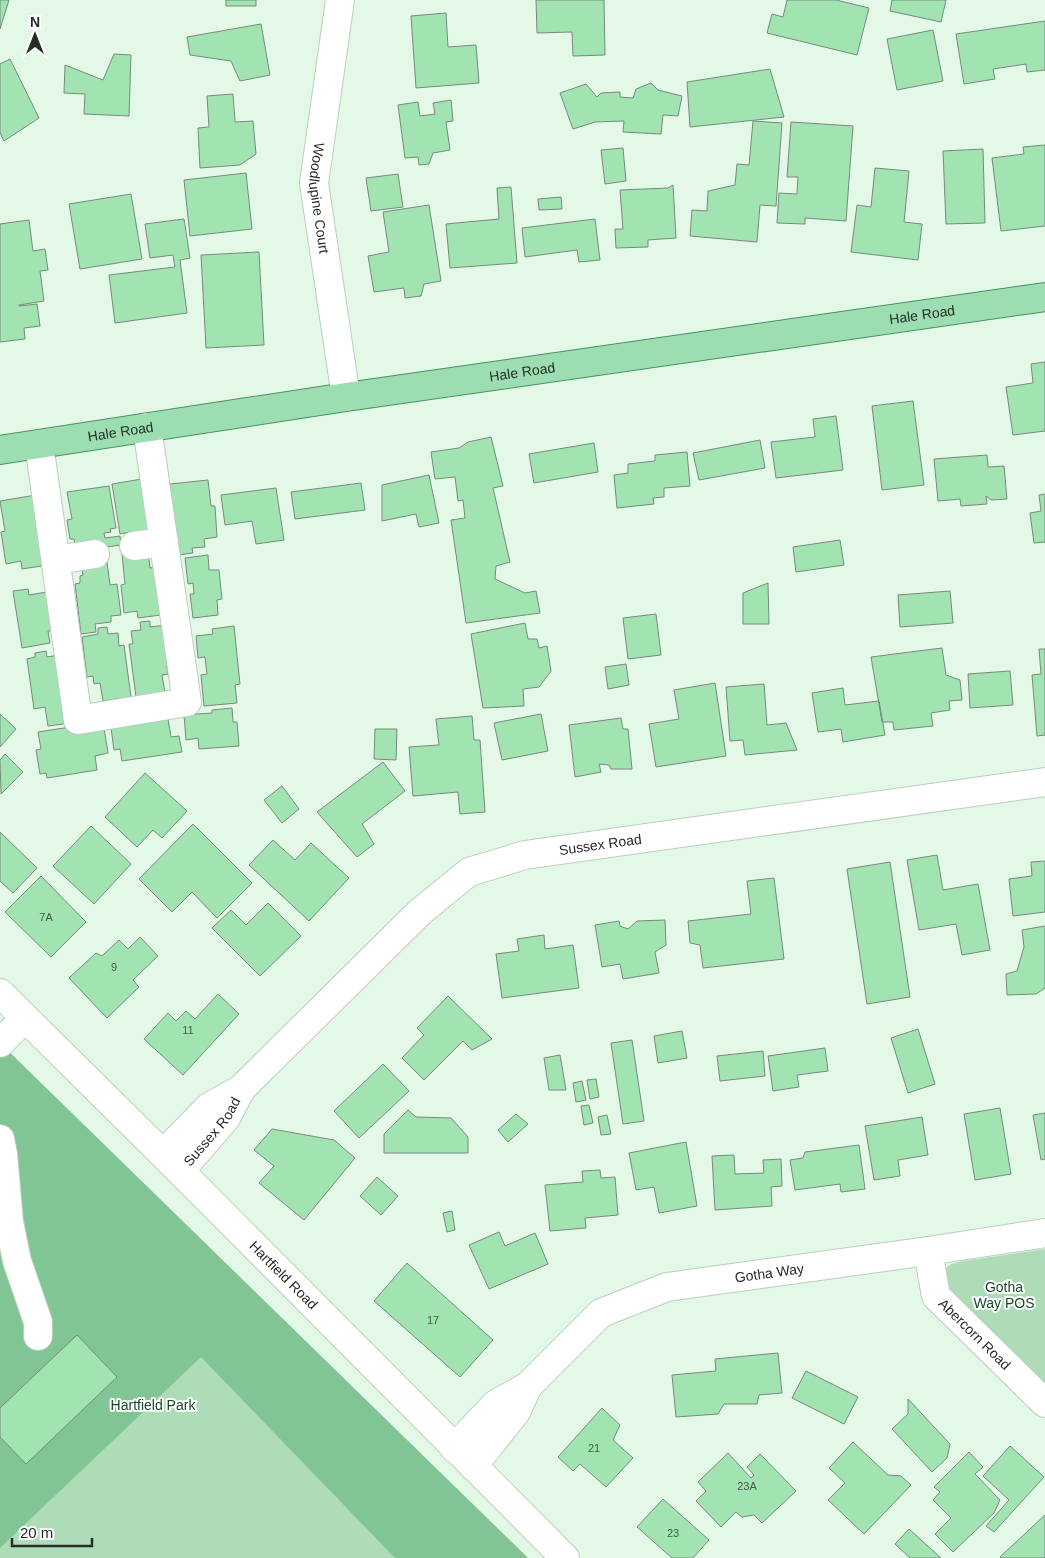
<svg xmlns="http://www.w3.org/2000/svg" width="1045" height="1558" font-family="Arial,sans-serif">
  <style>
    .green { fill: #aedcb9 }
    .forest { fill: #82c594 }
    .building { fill: #a1e4b2; stroke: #778b7b }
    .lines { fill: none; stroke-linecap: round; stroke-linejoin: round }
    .minor-casing { stroke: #bacfbe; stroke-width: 30 }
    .major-casing { stroke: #479260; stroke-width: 30 }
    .minor { stroke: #fff; stroke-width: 28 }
    .major { stroke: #9cdeb2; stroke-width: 28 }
    .labels { text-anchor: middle; stroke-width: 4; stroke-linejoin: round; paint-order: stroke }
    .number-label { font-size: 11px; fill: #445b49 }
    .street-label { font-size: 14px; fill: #252d26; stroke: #fff }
    .park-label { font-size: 14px; fill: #174929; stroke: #fff }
  </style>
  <rect width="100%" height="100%" fill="#e3f8e7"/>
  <path class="green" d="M0 1043 528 1558H0Z
    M1045 1249V1392L943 1292V1270L951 1264 963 1261Z"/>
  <path class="forest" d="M0 1043 528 1558H395L201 1357 0 1548Z"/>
  <path class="building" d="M0 0H9L0 29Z
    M226 0H256V6H226Z
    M536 0H604L605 55 573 56 572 32 537 33Z
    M787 0H836L869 8 857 55 767 33 772 14 783 17Z
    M892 0H946L941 22 890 11Z
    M446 13 448 47 476 45 479 83 416 88 411 16Z
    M1045 21V70L1027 72 1026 64 993 69 995 79 964 84 956 34Z
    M261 24 270 75 240 81 231 61 190 55 187 37Z
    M933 30 943 81 897 90 887 39Z
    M114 54 131 55 129 116 84 114 85 94 64 93 65 65 103 80Z
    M10 59 39 118 4 141 0 133V64Z
    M770 69 784 117 690 127 687 82Z
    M651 83 658 90 682 96 678 116 663 115 661 134 623 132 624 121 595 122 573 129 560 93 586 84 597 97 601 93 620 92V97L633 98 636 89Z
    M233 94 235 122 253 121 256 154 240 165 200 168 198 128 209 127 207 96Z
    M451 100 453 121 446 122 450 150 433 153 429 164 419 165 418 157 405 158 398 105 418 102 420 116 435 114 433 103Z
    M753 121 782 123 776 206 760 205 757 242 690 236 692 210 707 211 708 191 735 185 737 164 749 165Z
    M791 122 853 126 846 221 805 218V224L777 223 779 193 797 194 798 177H787Z
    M1045 145V226L1001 231 992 158 1024 154 1023 147Z
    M623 148 626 181 605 184 601 150Z
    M983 149 985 223 946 224 943 151Z
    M875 168 909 171 904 222 922 224 918 260 851 252 857 205 871 207Z
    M246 173 252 229 190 236 184 180Z
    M398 174 403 207 371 211 366 178Z
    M673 185 676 238 648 240V247L616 248 615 229H623L620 190 668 188Z
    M511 187 517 263 450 268 446 224 499 219 497 188Z
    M131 194 142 259 80 269 69 204Z
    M561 197 562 209 539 210 538 199Z
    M429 205 441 281 424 284 421 296 405 298 404 288 374 292 368 256 389 252 383 212Z
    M184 219 190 258 180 260 187 313 115 323 109 275 175 267 173 255 150 258 145 224Z
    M595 219 600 260 579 262 577 250 525 257 522 228Z
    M29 220 33 251 45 249 48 270 40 271 44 301 19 305V306L37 304 40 326 24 328 25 339 0 342V224Z
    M259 252 264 345 206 348 201 255Z
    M1045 362V431L1013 435 1006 387 1033 383 1031 364Z
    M913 401 924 485 882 490 872 406Z
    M836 416 843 470 776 478 771 442 815 437 813 419Z
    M491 437 503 486 493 488 510 562 496 566 495 579 525 593 536 591 540 613 466 623 451 520 465 518 463 500 458 501 455 477 435 479 431 452 459 448 468 442Z
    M760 440 765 468 699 480 693 453Z
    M594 443 598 472 534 483 529 454Z
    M687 452 690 486 664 488V497L653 498 654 504 617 508 614 475 628 473V464L655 461V455Z
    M987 455 988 467 1004 466 1007 499 991 500 986 496 987 504 961 506 960 499 938 501 934 459Z
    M429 475 439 523 419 527 416 514 382 521V485Z
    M142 479 156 535 132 539 131 532 120 534 112 484Z
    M208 480 211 506H215L217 537 204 539 205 547 192 548 193 553 177 555 170 484Z
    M361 483 365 510 295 519 291 492Z
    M109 486 116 528 110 529 111 532 104 533 105 538 120 536 121 545 76 551 74 539H70L67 520 72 519 67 492Z
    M276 488 284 540 256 544 252 521 225 525 221 495Z
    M1045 494V542L1034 543 1030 513 1041 511 1039 495Z
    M36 495 48 565 22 569 21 561 6 564 1 532 5 531 0 501Z
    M840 540 844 565 796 572 793 547Z
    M148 551 150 568 156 567 161 615 138 618 137 611 124 613 121 585 125 584 122 554Z
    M208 555 209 570H219L222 599 217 600 218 615 193 618 190 594H194L193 583 188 584 185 558Z
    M107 562 110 585 117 584 121 615 111 616V622L95 624 96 632 81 634 75 584 80 583V576L83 575 81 565Z
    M768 583 769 624H743V593Z
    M28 589 29 595 53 591 59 630 48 631 50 643 22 648 13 591Z
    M950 591 953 623 900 627 898 595Z
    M656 614 661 655 628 659 623 618Z
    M150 621V627L167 625 173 665 167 666 168 674 162 675 165 693 136 697 129 644H133L131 631 141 630 140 622Z
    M525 623 528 639H537L539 648 547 646 551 671 539 687 523 689 524 706 483 708 471 634Z
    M234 626 240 684 235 685 237 703 204 706 201 675 207 674 205 657 198 658 196 636 213 634 212 629Z
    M107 627 108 634 118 633 119 646 124 645 131 697 103 701 100 683 94 684 93 676 87 677 82 637 98 634V628Z
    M942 648 946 675 960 680 962 700 949 701 950 710 931 713 933 726 894 730 893 722H882L871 657Z
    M1039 649H1045V735L1037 736 1032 675 1041 674Z
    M46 651 47 657 65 654 71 723 48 726 45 707 34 709 27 659 35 657V653Z
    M626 664 629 685 608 689 605 667Z
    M1010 671 1013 705 970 708 968 674Z
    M715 683 726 756 656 767 649 724 679 719 674 690Z
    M764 684 767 725 786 723 797 750 745 755 743 740 730 741 726 687Z
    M843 688 845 705 879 701 885 735 843 742 841 729 818 732 812 693Z
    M232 708 233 722H237L239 746 199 749 198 738 186 740 184 715 212 713V710Z
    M0 714 16 729 0 747Z
    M541 714 548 751 502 760 494 723Z
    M472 716 474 740H480L485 812 460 814 458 792 413 796 409 747 439 745 436 719Z
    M621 718 623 729H628L632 769H611L609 765 599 764 601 772 575 777 569 725Z
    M168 719 171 737 179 736 182 752 122 761 120 749 114 750 111 728Z
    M103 722 108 753 95 756 97 770 47 778 46 773 40 774 36 750 41 749 38 732Z
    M375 729H397L396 760 374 759Z
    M5 754 23 772 1 794 0 760Z
    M383 762 405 791 362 824 374 844 357 857 317 812Z
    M145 773 187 811 162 838 153 830 137 847 105 817Z
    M282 786 299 809 282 823 264 800Z
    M193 824 252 883 217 918 192 892 172 912 139 879Z
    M91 826 131 864 94 904 53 866Z
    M0 832 37 868 13 893 0 881Z
    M273 840 295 860 311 843 349 878 309 921 249 865Z
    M937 855 943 890 978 884 990 950 962 955 956 924 919 930 907 860Z
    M1045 861V912L1013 916 1009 879 1032 876 1031 862Z
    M890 862 910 997 867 1004 847 869Z
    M41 876 86 922 51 957 5 912Z
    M774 878 784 959 703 968 700 945 690 943 688 921 751 914 747 881Z
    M268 903 301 936 260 976 212 928 231 910 246 925Z
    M665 920 666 945 655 952 659 973 623 979 620 964 602 967 595 925 619 921 620 926 628 929 637 921Z
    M1045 926V988L1036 994 1007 995 1006 974 1017 971 1024 947 1022 930Z
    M544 935 545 949 573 945 579 988 502 998 496 954 519 951 517 939Z
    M140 937 158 956 133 980 139 987 107 1018 69 978 96 953 102 956 119 940 128 949Z
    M218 994 239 1014 183 1075 144 1039 168 1013 176 1021 186 1011 195 1019Z
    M448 996 492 1039 472 1050 463 1041 424 1080 402 1058 424 1035 417 1028Z
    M918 1029 935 1084 908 1093 891 1038Z
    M682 1031 687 1058 658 1063 654 1036Z
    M632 1040 644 1121 623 1124 611 1043Z
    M825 1048 828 1071 797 1075 799 1087 773 1091 768 1056Z
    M763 1051 765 1076 720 1081 717 1056Z
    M560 1055 566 1090H549L544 1058Z
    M383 1064 409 1091 359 1138 334 1111Z
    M596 1079 599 1097 590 1099 587 1080Z
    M582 1081 586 1100 576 1102 573 1083Z
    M589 1105 593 1123 584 1125 581 1106Z
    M1000 1108 1011 1174 975 1180 964 1114Z
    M408 1110 416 1117 451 1118 468 1137V1153H384V1134Z
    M1045 1113V1159L1041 1160 1033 1115Z
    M516 1114 528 1124 508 1142 498 1130Z
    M607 1115 611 1134 601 1135 598 1117Z
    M922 1117 928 1155 898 1160 900 1176 874 1180 865 1126Z
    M272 1129 334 1140 355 1158 304 1220 259 1183 274 1166 254 1150Z
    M686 1142 697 1206 659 1213 654 1187 636 1190 629 1153Z
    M859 1145 865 1189 841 1192 840 1184 795 1190 790 1160 803 1158 805 1152Z
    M734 1155 735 1174 764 1173 763 1160 781 1159 782 1186 771 1187 772 1206 715 1210 712 1156Z
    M600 1170 601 1178 615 1177 618 1215 585 1218 586 1228 550 1231 545 1185 583 1182 582 1171Z
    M377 1177 398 1196 381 1215 360 1196Z
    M452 1211 455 1230 447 1232 443 1213Z
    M499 1232 505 1246 535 1233 548 1264 489 1289 469 1245Z
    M407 1263 493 1340 460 1377 374 1301Z
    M77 1335 117 1377 26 1464 0 1437V1408Z
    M778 1353 782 1393 759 1395 757 1404H724L718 1414 676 1417 672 1375 716 1371 715 1359Z
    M806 1371 858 1397 844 1424 792 1398Z
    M908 1399 950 1444 947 1458 932 1472 892 1429 908 1414Z
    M602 1408 620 1425 613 1440 633 1458 606 1487 580 1464 573 1471 558 1457Z
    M853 1442 888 1475 901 1476 911 1485 864 1534 828 1500 845 1483 829 1468Z
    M1010 1446 1044 1477 994 1532 986 1526 1009 1500 983 1476Z
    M969 1452 983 1467 975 1474 1000 1500 994 1513 953 1552 935 1534 951 1518 933 1500 940 1492 934 1487Z
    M728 1453 751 1478 754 1475 747 1467 760 1454 796 1491 762 1523 754 1515 742 1517 736 1512 721 1527 696 1501 706 1491 698 1482Z
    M663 1499 709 1540 693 1558H672L637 1527Z
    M1045 1515V1558H1002L1000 1557Z
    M909 1529 941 1558H910L895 1544Z"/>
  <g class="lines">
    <defs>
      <g id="minor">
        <path id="s1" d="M340 0 314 183 346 397"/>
        <path d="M39 444 78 720 187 702 147 427"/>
        <path d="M134 546 164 542"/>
        <path d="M56 560 95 554"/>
        <path id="s2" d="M0 993 180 1171 565 1558"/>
        <path d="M0 1043 25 1018"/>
        <path d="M0 1139 3 1154 9 1222 17 1261 38 1322V1336"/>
        <path id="s3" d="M163 1154 209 1107 241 1089 420 912 469 872 525 855 1045 782"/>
        <path id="s4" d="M180 1171 226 1118 241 1089"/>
        <path id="s5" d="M928 1251 936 1296 1045 1403"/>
        <path id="s6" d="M454 1448 496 1404 528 1386 601 1313 667 1287 928 1251 1045 1233"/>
        <path d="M473 1466 516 1412 528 1386"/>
      </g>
      <g id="major">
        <path id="s7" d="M0 450 346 397 1045 297"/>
      </g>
    </defs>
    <use href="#minor" class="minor-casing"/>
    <use href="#major" class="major-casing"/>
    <use href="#minor" class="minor"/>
    <use href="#major" class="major"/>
  </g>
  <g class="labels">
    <g class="number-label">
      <text x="46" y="921">7A</text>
      <text x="114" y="971">9</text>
      <text x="188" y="1034">11</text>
      <text x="433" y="1324">17</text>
      <text x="594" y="1452">21</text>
      <text x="747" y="1490">23A</text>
      <text x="673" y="1537">23</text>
    </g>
    <g class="street-label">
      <text dy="5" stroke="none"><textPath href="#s1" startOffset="200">Woodlupine Court</textPath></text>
      <text dy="5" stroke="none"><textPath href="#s7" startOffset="932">Hale Road</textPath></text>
      <text dy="5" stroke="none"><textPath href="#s7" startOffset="528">Hale Road</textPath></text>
      <text dy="5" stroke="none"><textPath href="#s7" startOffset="122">Hale Road</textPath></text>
      <text dy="5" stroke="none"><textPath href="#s3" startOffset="552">Sussex Road</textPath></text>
      <text dy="5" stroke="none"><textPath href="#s4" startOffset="51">Sussex Road</textPath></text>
      <text dy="5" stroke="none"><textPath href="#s6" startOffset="375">Gotha Way</textPath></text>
      <text dy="5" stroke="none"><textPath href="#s2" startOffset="400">Hartfield Road</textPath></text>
      <text dy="5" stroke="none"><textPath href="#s5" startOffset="100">Abercorn Road</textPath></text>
    </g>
    <g class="park-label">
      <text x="1004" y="1292">Gotha<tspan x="1004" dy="16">Way POS</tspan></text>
      <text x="153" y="1410">Hartfield Park</text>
    </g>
  </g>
  <g transform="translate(35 35)" stroke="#ffffff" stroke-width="4" paint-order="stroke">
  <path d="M0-4L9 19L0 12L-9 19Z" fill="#252d26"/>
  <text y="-8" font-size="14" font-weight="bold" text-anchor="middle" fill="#252d26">N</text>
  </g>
  <path d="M12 1538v8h80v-8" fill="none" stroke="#252d26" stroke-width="2.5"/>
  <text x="20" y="1538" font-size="15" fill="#252d26" stroke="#ffffff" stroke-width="4" paint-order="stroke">20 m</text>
</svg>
